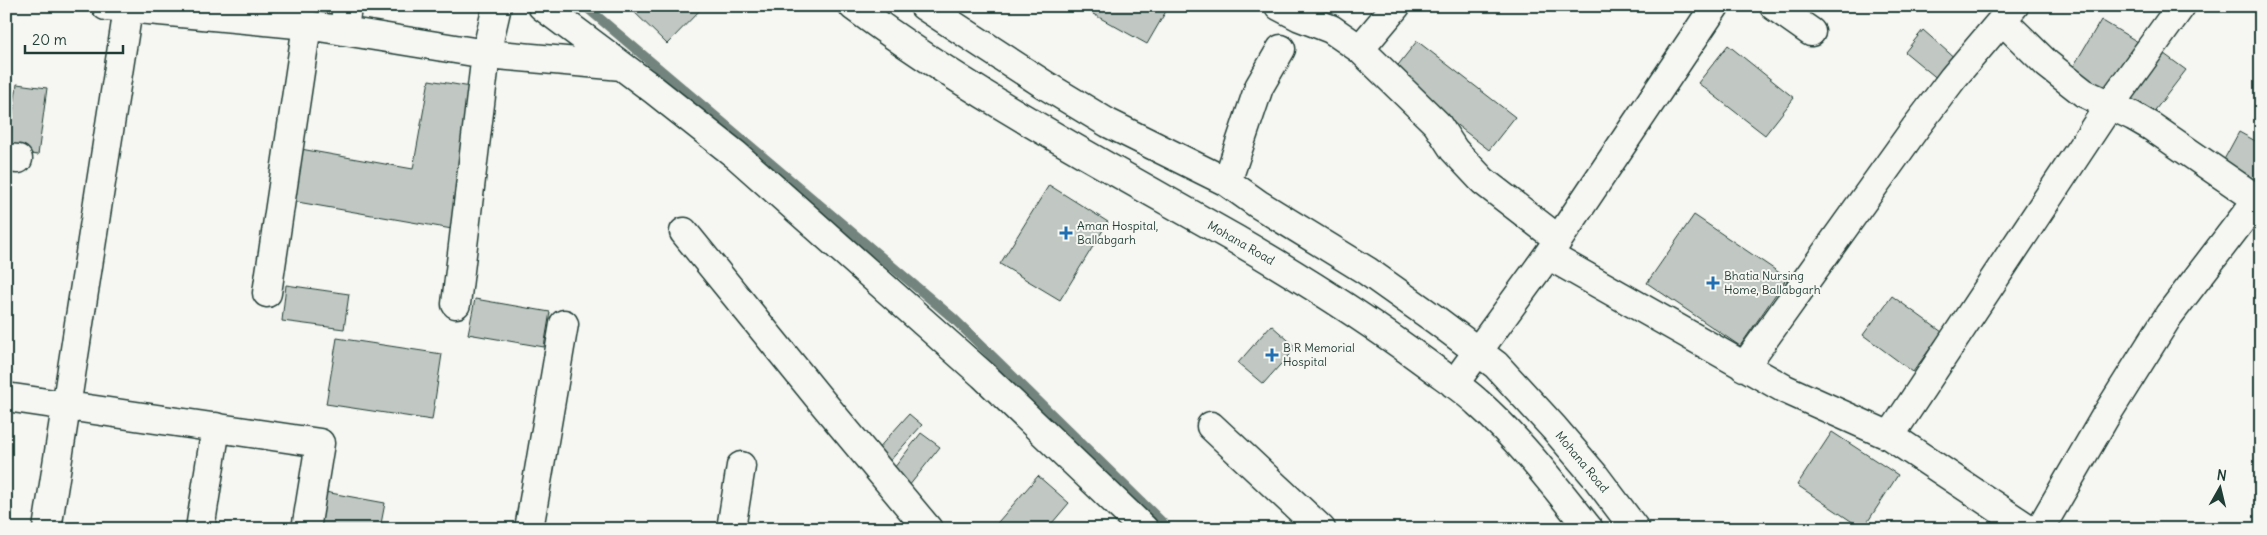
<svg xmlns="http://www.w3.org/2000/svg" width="2267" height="535" font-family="Delius,sans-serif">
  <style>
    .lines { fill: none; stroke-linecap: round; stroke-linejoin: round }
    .stream { stroke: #72847d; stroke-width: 10 }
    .building { fill: #c1c8c3; stroke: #1f3d34 }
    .minor-casing { stroke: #1f3d34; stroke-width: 31 }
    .minor { stroke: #f6f6f2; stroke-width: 28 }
    .poi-dot { fill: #1f6fb2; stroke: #f6f6f2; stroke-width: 2 }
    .labels { text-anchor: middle; stroke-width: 4; stroke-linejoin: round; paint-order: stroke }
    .poi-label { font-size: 12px; fill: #1f3d34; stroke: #f6f6f2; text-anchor: start }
    .street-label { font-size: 12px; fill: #1f3d34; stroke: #f6f6f2 }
  </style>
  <rect width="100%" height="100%" fill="#f6f6f2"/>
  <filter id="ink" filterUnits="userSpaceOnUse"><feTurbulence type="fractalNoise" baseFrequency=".02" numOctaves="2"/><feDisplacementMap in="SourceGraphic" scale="10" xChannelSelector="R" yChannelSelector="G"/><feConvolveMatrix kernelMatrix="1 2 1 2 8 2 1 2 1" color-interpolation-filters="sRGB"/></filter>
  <g filter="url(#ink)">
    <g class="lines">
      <path class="stream" d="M585 6 953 318 1169 529"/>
    </g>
    <path class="building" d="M628 6H704L667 44Z
      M1098 6H1169L1147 44 1093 14Z
      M2101 20 2138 42 2107 93 2070 72Z
      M1923 30 1957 60 1939 80 1905 52Z
      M1417 41 1515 117 1489 150 1391 74Z
      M1728 45 1794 98 1765 135 1698 83Z
      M2160 51 2186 70 2149 118 2124 99Z
      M429 80 477 88 452 229 286 200 295 148 413 169Z
      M17 84 47 88 38 155 8 151Z
      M2239 132 2261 144V172L2254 185 2220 167Z
      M1049 185 1108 222 1060 300 1000 264Z
      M1694 215 1787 278 1740 346 1647 283Z
      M286 285 349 294 344 329 282 321Z
      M1892 296 1942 332 1913 372 1863 335Z
      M475 299 550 312 544 347 468 334Z
      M1271 325 1296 347 1263 384 1238 363Z
      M337 338 442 354 432 420 326 404Z
      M909 414 922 425 887 464 875 452Z
      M1832 432 1898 475 1863 529 1797 485Z
      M921 433 940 447 909 486 891 472Z
      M1038 476 1069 503 1047 529H992Z
      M325 492 385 503 380 529H319Z"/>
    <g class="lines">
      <defs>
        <path id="minor" d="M106 6 307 25 486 54 622 66
          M542 6 654 90 736 155 983 375 1144 529
          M853 6C972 95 1105 165 1235 239 1302 278 1364 317 1426 363 1443 376 1462 388 1477 402 1519 439 1554 485 1589 529
          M924 6 1045 85 1108 123 1227 182 1258 204 1367 271 1436 320 1496 365 1554 428 1595 476 1635 529
          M1279 6 1300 17 1331 29 1360 49 1437 124 1454 150 1483 181 1558 239
          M1774 6 1811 32
          M2003 21 2047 64 2084 93 2133 116 2152 127 2261 202
          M344 31 347 6
          M1360 49 1396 6
          M6 158 18 159
          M1227 182 1259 87 1281 49
          M684 232 818 397 928 529
          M1548 255 1785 389 1890 436 2029 529
          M267 293 307 25
          M456 304 486 54 497 6
          M1744 367 1916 127 1953 78 2014 6
          M1454 384 1548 255 1715 6
          M6 397 320 443 306 529
          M1211 426 1321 529
          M1890 436 2109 106 2181 6
          M47 529 128 9
          M200 529 216 427
          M529 529 564 324
          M731 529 741 466
          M2040 529 2105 417 2169 315 2257 200"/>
      </defs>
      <use href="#minor" class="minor-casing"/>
      <use href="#minor" class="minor"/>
    </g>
  </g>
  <g class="poi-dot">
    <path d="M1063.5 225.5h5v5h5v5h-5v5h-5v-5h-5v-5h5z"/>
    <path d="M1710.5 275.5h5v5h5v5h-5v5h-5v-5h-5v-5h5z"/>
    <path d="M1269.5 347.5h5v5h5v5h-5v5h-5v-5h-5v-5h5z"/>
  </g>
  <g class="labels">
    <g class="poi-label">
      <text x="1077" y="230">Aman Hospital,<tspan x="1077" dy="14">Ballabgarh</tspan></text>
      <text x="1724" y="280">Bhatia Nursing<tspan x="1724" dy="14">Home, Ballabgarh</tspan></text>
      <text x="1283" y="352">B R Memorial<tspan x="1283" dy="14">Hospital</tspan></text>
    </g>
    <g class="street-label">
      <text transform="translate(1241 243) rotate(30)" y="4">Mohana Road</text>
      <text transform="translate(1582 462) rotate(50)" y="4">Mohana Road</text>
    </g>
  </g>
  <rect width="2267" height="535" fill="none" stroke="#f6f6f2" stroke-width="25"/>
  <rect x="12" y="12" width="2242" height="510" fill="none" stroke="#1f3d34" stroke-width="2" filter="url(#ink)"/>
  <g transform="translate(2220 488) rotate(8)" stroke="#f6f6f2" stroke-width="4" paint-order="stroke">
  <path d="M0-4L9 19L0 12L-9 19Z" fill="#1f3d34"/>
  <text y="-8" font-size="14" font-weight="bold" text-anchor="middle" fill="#1f3d34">N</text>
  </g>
  <path d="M25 45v8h98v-8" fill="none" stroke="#1f3d34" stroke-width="2.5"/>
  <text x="32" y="45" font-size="15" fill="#1f3d34" stroke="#f6f6f2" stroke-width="4" paint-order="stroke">20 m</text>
</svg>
